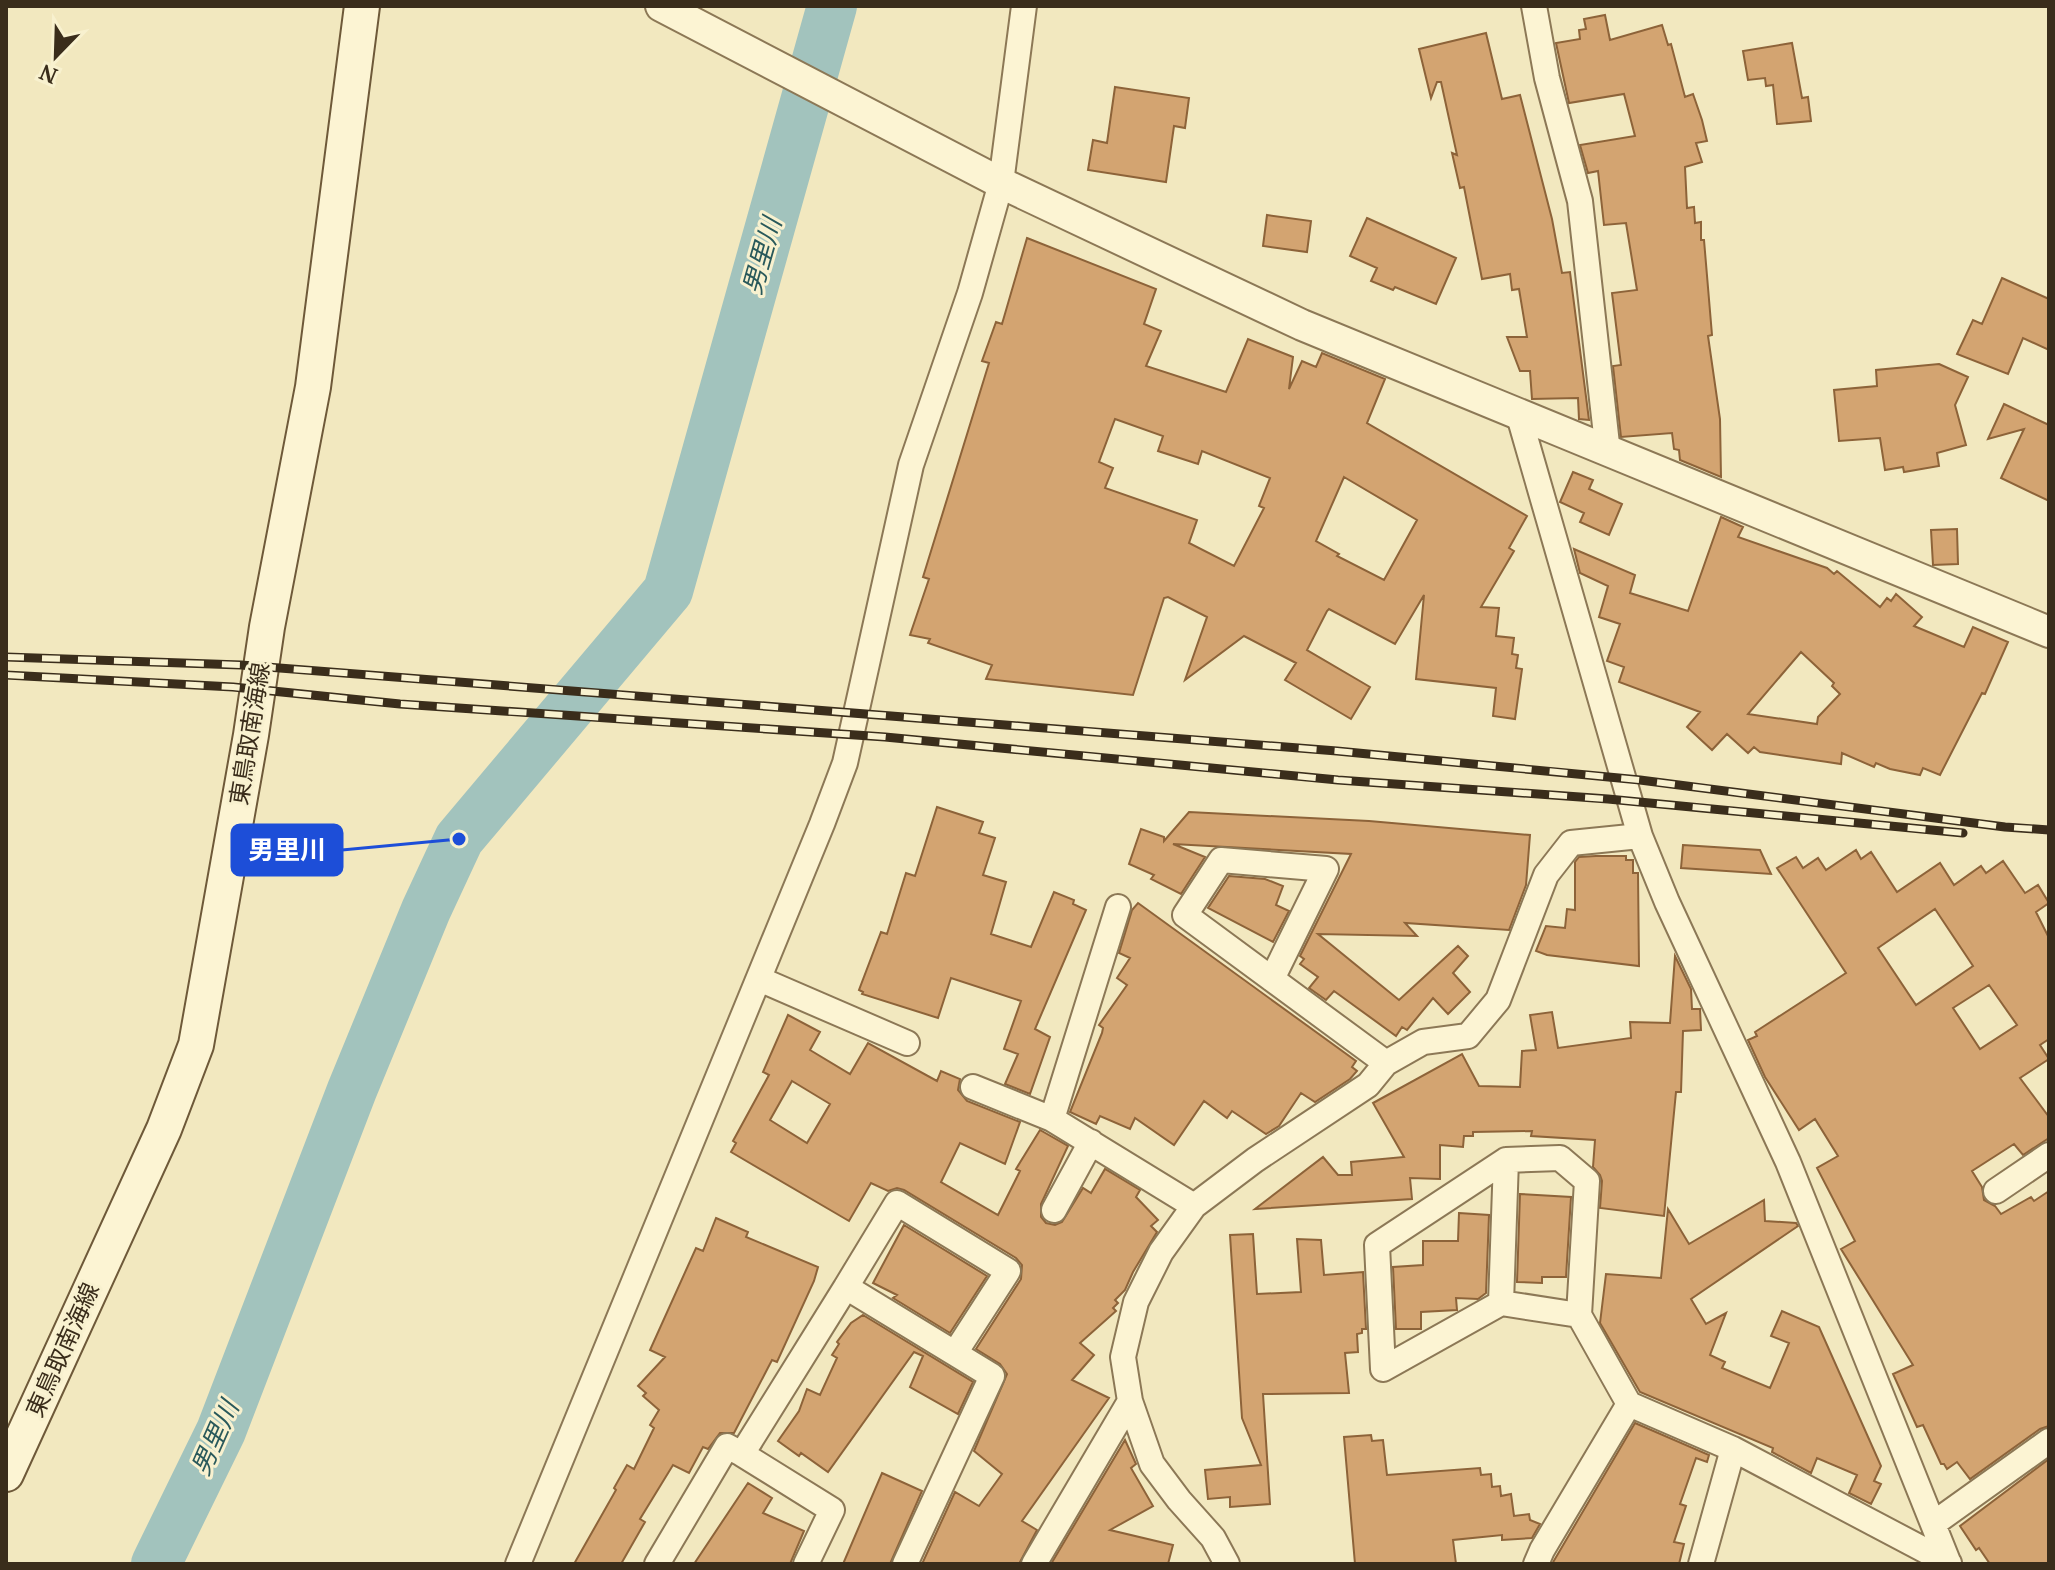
<svg xmlns="http://www.w3.org/2000/svg" width="2055" height="1570" font-family="'PT Serif','Noto Sans JP',serif">
  <style>
    .lines { fill: none; stroke-linecap: round; stroke-linejoin: round }
    .river { stroke: #a2c3bd; stroke-width: 50 }
    .building { fill: #d3a471; stroke: #8d6339; stroke-width: 2; fill-rule: evenodd }
    .minor-casing { stroke: #8c7856; stroke-width: 28 }
    .tertiary-casing { stroke: #8c7856; stroke-width: 34 }
    .secondary-casing { stroke: #6e5939; stroke-width: 38 }
    .minor { stroke: #fcf4d3; stroke-width: 24 }
    .tertiary { stroke: #fcf4d3; stroke-width: 30 }
    .secondary { stroke: #fcf4d3; stroke-width: 34 }
    .rail-casing { stroke: #3a2d1b; stroke-width: 9 }
    .rail { stroke: #f8f1cf; stroke-width: 6; stroke-dasharray: 18; stroke-linecap: butt }
    .labels { text-anchor: middle; stroke-width: 6; stroke-linejoin: round; paint-order: stroke }
    .street-label { font-size: 24px; fill: #3a2d1b; stroke: #f8f1cf }
    .water-label { font-size: 26px; font-style: italic; fill: #29595b; stroke: #f8f1cf }
    .leader { fill: none; stroke: #1d4ed8; stroke-width: 3 }
    .callout-dot { fill: #1d4ed8; stroke: #f8f1cf; stroke-width: 3 }
    .callout { fill: #1d4ed8; stroke: #1d4ed8; stroke-width: 3 }
    .callout-label { font-size: 26px; text-anchor: middle; font-weight: bold; fill: #fff }
  </style>
  <rect width="100%" height="100%" fill="#f2e8bf"/>
  <g class="lines">
    <path class="river" d="M156 1564 221 1431 352 1090 426 910 459 839 668 591 832 6"/>
  </g>
  <path class="building" d="M1605 15 1610 40 1662 25 1668 45 1671 44 1685 97 1693 94 1702 120 1707 141 1696 143 1702 162 1685 167 1687 208 1694 207 1695 223 1701 222V240H1704L1712 335 1708 336 1720 419 1721 477 1680 460 1679 450 1674 449 1672 433 1621 437 1613 366 1621 365 1612 293 1637 290 1626 223 1604 225 1598 171 1588 173 1580 145 1635 136 1624 94 1569 103 1556 43 1580 39 1579 30 1586 29 1584 19Z
    M1486 33 1502 99 1520 95 1552 219 1562 273 1570 272 1589 420 1579 419 1578 398 1532 399 1530 371H1520L1507 337H1527L1519 289 1512 290 1510 274 1482 279 1464 187 1460 188 1452 153 1457 155 1441 82H1437L1431 98 1419 49Z
    M1792 43 1802 98 1808 97 1811 121 1777 124 1773 85 1766 86 1765 78 1748 80 1743 51Z
    M1115 87 1189 98 1185 128 1174 126 1166 182 1088 170 1093 140 1107 143Z
    M1267 215 1311 221 1307 252 1263 246Z
    M1367 218 1456 258 1436 304 1395 287 1393 290 1371 281 1377 268 1350 256Z
    M1027 238 1156 289 1144 324 1161 331 1146 366 1226 392 1248 339 1293 357 1289 389 1302 361 1316 367 1322 353 1385 379 1367 423 1527 516 1509 548 1514 551 1481 607 1499 608 1496 636 1514 638 1512 654 1518 655 1516 668 1522 669 1515 719 1493 716 1496 688 1416 679 1424 595 1395 644 1329 609 1327 611 1307 650 1370 687 1351 719 1285 680 1296 663 1244 636 1185 680 1207 617 1168 597 1164 598 1133 695 986 679 992 665 928 643 930 639 910 635 929 579 923 577 989 363 982 361 996 322 1002 324ZM1115 419 1163 436 1158 451 1198 464 1202 451 1270 478 1259 506 1264 508 1234 566 1189 543 1197 520 1105 488 1113 468 1099 462ZM1344 477 1417 520 1384 580 1337 556 1339 554 1316 541Z
    M2002 278 2049 299V350L2023 338 2008 374 1957 354 1973 320 1982 324Z
    M1939 364 1968 377 1955 405 1966 445 1937 453 1939 466 1904 472 1903 467 1885 470 1880 438 1839 441 1834 390 1877 386 1876 370Z
    M2004 404 2049 425V501L2001 478 2024 429 1988 439Z
    M1573 472 1593 480 1589 489 1622 504 1609 535 1580 522 1584 513 1560 502Z
    M1721 517 1743 527 1738 537 1827 568 1834 574 1837 571 1880 607 1887 598 1891 601 1896 594 1922 617 1914 626 1964 647 1973 627 2008 642 1985 694 1982 693 1940 775 1923 768 1920 775 1890 769 1876 763 1874 767 1842 753 1841 764 1760 752 1754 747 1748 753 1727 734 1712 750 1687 727 1700 712 1619 682 1624 667 1607 661 1620 624 1599 617 1608 586 1580 573 1574 549 1635 575 1630 593 1688 611ZM1801 652 1834 683 1832 686 1840 694 1818 717 1817 724 1748 714Z
    M1957 529 1958 564 1933 565 1931 530Z
    M937 807 983 822 979 833 995 838 983 875 1006 882 991 934 1031 947 1054 892 1074 900 1073 904 1086 910 1035 1029 1050 1037 1030 1094 1005 1084 1018 1054 1004 1049 1021 1001 951 978 938 1018 862 994 863 992 859 990 881 932 887 934 906 873 915 876Z
    M1189 812 1369 821 1530 835 1526 885 1509 930 1405 923 1417 936 1318 934 1399 1000 1458 946 1468 956 1453 973 1470 992 1448 1014 1433 998 1407 1030 1402 1027 1396 1036 1334 991 1326 1000 1309 988 1318 977 1300 964 1304 959 1300 956 1351 854 1173 844 1205 857 1181 894 1151 879 1154 875 1129 864 1141 829 1164 837V841Z
    M1683 845 1760 850 1771 874 1681 868Z
    M1856 850 1861 859 1871 852 1897 892 1940 863 1954 885 1981 866 1986 873 2003 861 2025 893 2038 885 2049 903 2036 912 2049 938V1039L2040 1045 2049 1059 2020 1078 2049 1117V1138L2023 1155 2014 1144 1972 1171 1982 1187 1984 1200 1995 1206 2001 1214 2031 1197 2034 1201 2049 1191V1426L2040 1429 1970 1479 1957 1462 1947 1469 1944 1464H1941L1923 1425 1917 1427 1893 1374 1913 1365 1841 1249 1855 1241 1817 1168 1838 1156 1815 1119 1799 1130 1765 1077 1748 1040 1757 1036 1755 1032 1846 973 1777 868 1796 857 1803 868 1818 858 1826 870ZM1935 909 1973 966 1916 1005 1878 948ZM1989 985 2017 1025 1980 1049 1953 1008Z
    M1596 856H1626V860H1633V873H1638L1639 966 1547 955 1536 951 1546 926 1565 928 1567 909 1575 910V862L1579 857Z
    M1229 876 1265 879 1283 886 1276 905 1289 911 1273 942 1208 908Z
    M1138 903 1356 1061 1352 1067 1357 1071 1350 1079 1315 1102 1301 1093 1279 1126 1266 1134 1232 1111 1227 1118 1204 1101 1174 1145 1135 1118 1130 1129 1100 1116 1096 1124 1070 1112 1102 1033 1103 1028 1099 1025 1127 985 1117 978 1130 958 1119 953 1132 910Z
    M1675 956 1691 989 1692 1009H1700L1701 1030 1683 1031 1681 1092H1676L1664 1216 1600 1208 1602 1181 1600 1175 1593 1167 1595 1140 1531 1136 1532 1131 1473 1132V1136H1464L1463 1147 1440 1145V1179L1410 1178 1412 1199 1255 1209 1323 1157 1338 1175H1352L1351 1162 1404 1157 1373 1103 1462 1054 1479 1086 1520 1087 1522 1051 1536 1050 1530 1015 1552 1012 1558 1048 1631 1038 1630 1022 1670 1023Z
    M788 1015 820 1032 810 1050 850 1074 868 1043 937 1081 941 1071 960 1079 958 1090 967 1101 1020 1122 1005 1164 960 1143 941 1182 998 1215 1020 1171 1016 1169 1040 1130 1068 1146 1041 1204V1217L1046 1223 1055 1225 1062 1222 1083 1188 1091 1193 1105 1169 1140 1190 1136 1197 1158 1220 1151 1226 1157 1232 1133 1272 1125 1290 1115 1300 1118 1303 1113 1308 1116 1311 1080 1343 1094 1355 1072 1380 1109 1398 1022 1521 1037 1530 1019 1564H922L955 1492 979 1506 1002 1474 974 1451 1007 1374 1000 1364 976 1349 1021 1279 1022 1265 1016 1258 904 1190 897 1188 888 1191 871 1183 849 1221 731 1152 736 1143 733 1141 769 1075 763 1072ZM792 1081 830 1104 807 1143 770 1120Z
    M1520 1194 1571 1197 1566 1277H1542V1283L1517 1282Z
    M1764 1200 1765 1221 1796 1223 1798 1226 1691 1299 1706 1324 1726 1313 1710 1355 1725 1362 1722 1368 1770 1388 1789 1343 1771 1336 1782 1311 1819 1327 1881 1466 1874 1481 1881 1484 1871 1504 1849 1493 1857 1475 1817 1458 1811 1473 1772 1452 1773 1448 1640 1392 1600 1323 1606 1274 1661 1278 1668 1209 1689 1244Z
    M1459 1213 1489 1215 1486 1293 1478 1299 1456 1298 1457 1310 1421 1312V1329H1396L1393 1267 1423 1265V1241H1458Z
    M716 1218 748 1232 746 1237 818 1267 814 1281 777 1362 772 1360 734 1433H720L708 1449 703 1447 689 1473 673 1465 640 1519 645 1522 621 1564H574L616 1490 614 1488 627 1465 634 1469 654 1428 650 1425 659 1410 643 1396 646 1393 638 1386 665 1357 650 1350 696 1248 703 1251Z
    M904 1225 987 1276 950 1333 893 1298 897 1295 873 1283Z
    M1253 1234 1257 1294 1301 1292 1297 1239 1321 1240 1324 1275 1363 1272 1366 1329H1362V1333L1357 1334 1358 1352 1345 1353 1349 1393 1263 1394 1270 1504 1230 1507V1497L1208 1499 1205 1470 1261 1465 1242 1418 1230 1235Z
    M863 1315 973 1382 958 1414 910 1387 923 1356 914 1352 828 1472 801 1453 799 1456 778 1441 799 1411 807 1389 820 1395 837 1358 832 1355 839 1344 837 1342 851 1323Z
    M1635 1423 1709 1455 1707 1462 1696 1458 1680 1504 1686 1506 1674 1542 1684 1544 1679 1564H1552Z
    M1371 1435 1372 1441 1383 1440 1387 1475 1480 1468 1481 1475 1491 1474 1492 1487 1500 1486 1501 1496 1511 1494 1514 1516 1529 1514 1530 1520 1540 1524 1532 1538 1502 1540V1535L1453 1540 1456 1564H1355L1344 1437Z
    M1125 1440 1136 1464 1131 1468 1153 1506 1110 1530 1173 1545 1168 1564H1051Z
    M2049 1459V1564H1990L1979 1548 1976 1550 1960 1526Z
    M882 1473 922 1491 890 1564H843Z
    M748 1483 772 1498 763 1513 804 1531 790 1564H694Z"/>
  <g class="lines">
    <defs>
      <path id="minor" d="M1534 6 1547 78 1580 201 1608 453
        M1519 416 1640 836 1667 902 1788 1162 1949 1564
        M1118 907 1052 1119 1194 1206
        M759 979 907 1043
        M1272 979 1326 869 1221 860 1185 915 1386 1063
        M973 1087 1052 1119
        M1996 1191 2049 1155
        M1054 1210 1091 1142
        M846 1287 897 1203 1008 1271 955 1353
        M1501 1303 1506 1160
        M1579 1315 1587 1181 1560 1158 1506 1160 1377 1245 1383 1369 1501 1303 1579 1315 1629 1404 1733 1449
        M742 1454 832 1510 806 1564
        M1933 1524 2049 1441
        M518 1564 822 824 845 763 911 465 970 293 1001 183 1024 6
        M657 1564 727 1446 742 1454 846 1287 992 1376 905 1564
        M1034 1564 1130 1401
        M1227 1564 1213 1538 1179 1500 1152 1464 1130 1401 1123 1357 1136 1302 1161 1252 1194 1206 1255 1160 1368 1085 1386 1063 1423 1042 1468 1036 1498 1000 1546 875 1571 843 1640 836
        M1536 1564 1542 1550 1629 1404
        M1701 1564 1733 1449 1949 1563"/>
      <path id="tertiary" d="M661 6 1001 183 1302 325 2049 632"/>
      <path id="secondary" d="M6 1474 164 1129 196 1045 251 735 267 627 313 387 362 6"/>
    </defs>
    <use href="#minor" class="minor-casing"/>
    <use href="#tertiary" class="tertiary-casing"/>
    <use href="#secondary" class="secondary-casing"/>
    <use href="#minor" class="minor"/>
    <use href="#tertiary" class="tertiary"/>
    <use href="#secondary" class="secondary"/>
    <defs>
      <path id="rail" d="M6 657 241 665 1337 751 1640 780 2005 827 2049 830
        M6 675 233 687 400 704 885 737 1338 780 1608 799 1963 833"/>
    </defs>
    <use href="#rail" class="rail-casing"/>
    <use href="#rail" class="rail"/>
  </g>
  <g class="labels">
    <g class="street-label">
      <text transform="translate(250 734) rotate(-81)" y="8">東鳥取南海線</text>
      <text transform="translate(63 1350) rotate(-66)" y="8">東鳥取南海線</text>
    </g>
    <g class="water-label">
      <text transform="translate(762 256) rotate(-74)" y="9">男里川</text>
      <text transform="translate(215 1438) rotate(-66)" y="9">男里川</text>
    </g>
  </g>
  <path class="leader" d="M459 839L342 850"/>
  <circle class="callout-dot" cx="459" cy="839" r="8"/>
  <rect class="callout" x="232" y="825" width="110" height="50" rx="8"/>
  <g class="callout-label">
    <text x="287" y="859">男里川</text>
  </g>
  <rect width="2055" height="1570" fill="none" stroke="#3a2d1b" stroke-width="16"/>
  <g transform="translate(56 56) rotate(203)" stroke="#f8f1cf" stroke-width="6" paint-order="stroke">
  <path d="M0-6L14 30L0 20L-14 30Z" fill="#3a2d1b"/>
  <text y="-12" font-size="22" font-weight="bold" text-anchor="middle" fill="#3a2d1b">N</text>
  </g>
</svg>
